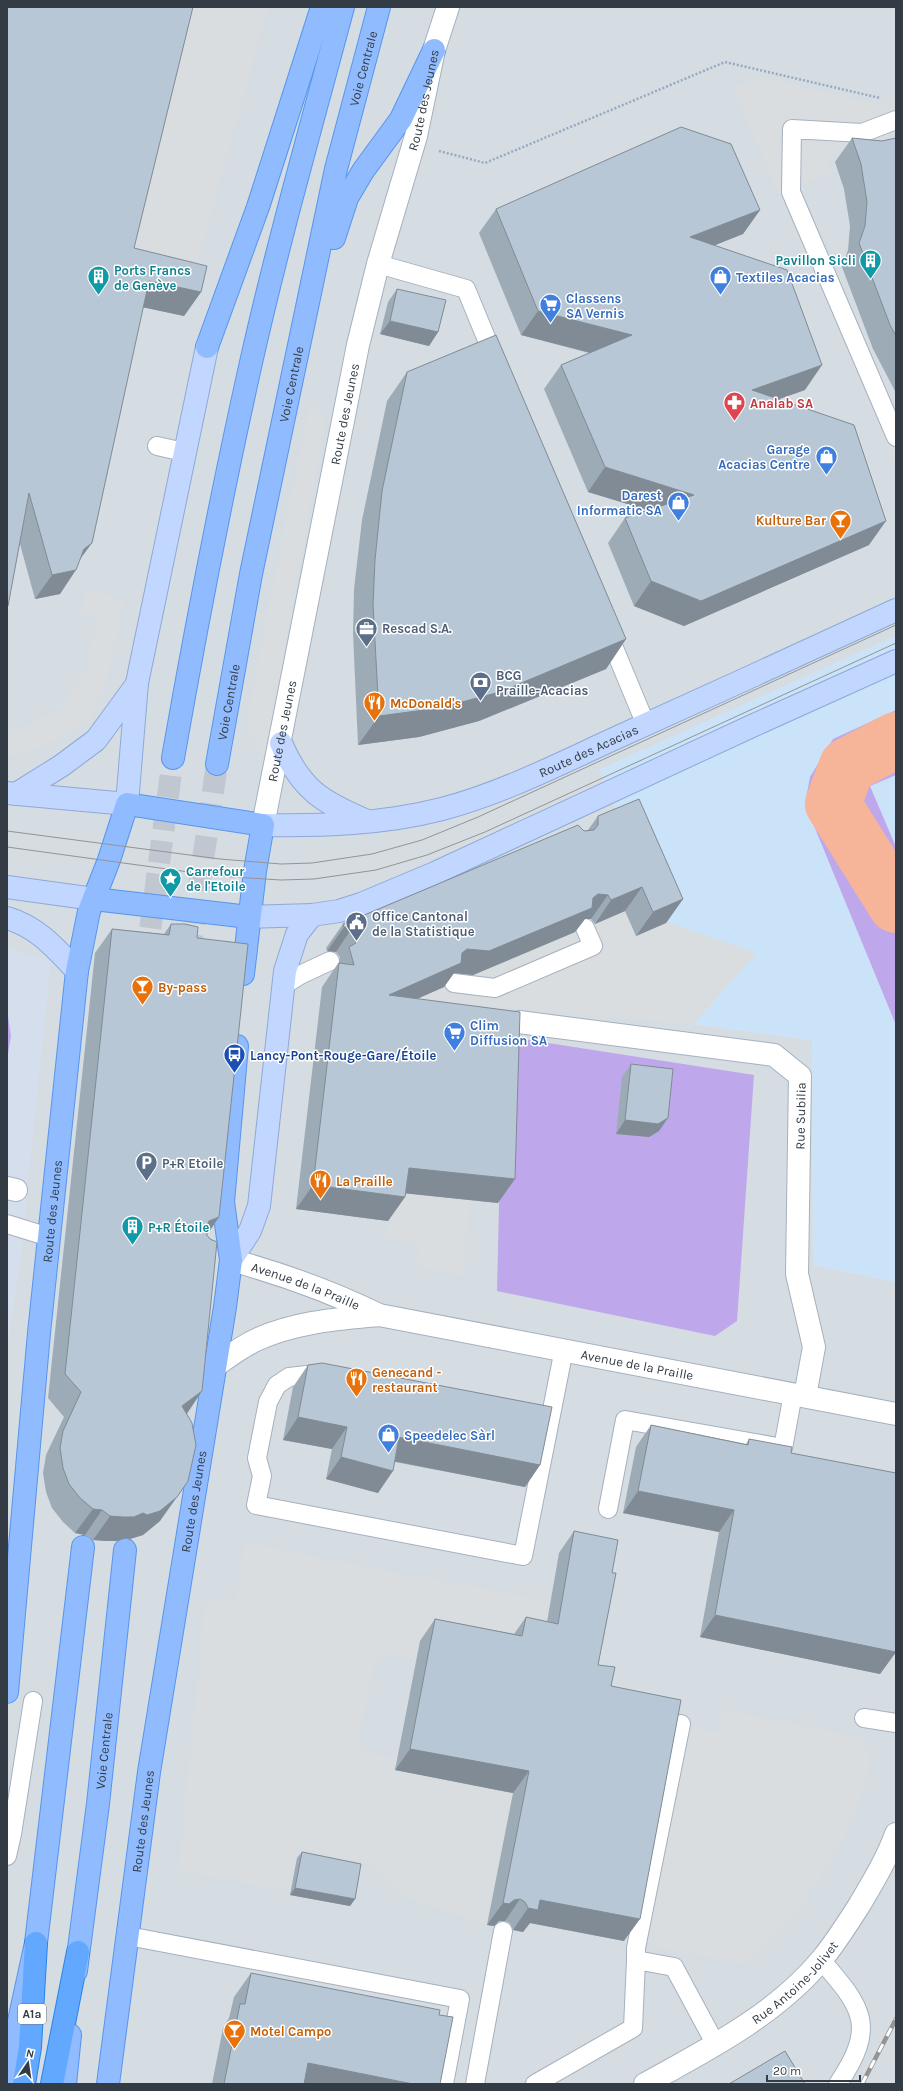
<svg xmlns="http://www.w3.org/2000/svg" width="903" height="2091" font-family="Karla,sans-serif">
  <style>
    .residential { fill: #d4deec }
    .commercial { fill: #cbe3f8 }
    .industrial { fill: #d5dce2 }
    .green { fill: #bfa7ec }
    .parking { fill: #d9dde0 }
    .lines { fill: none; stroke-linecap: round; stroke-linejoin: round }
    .river { stroke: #f6b599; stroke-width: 56 }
    .primary-tunnel { stroke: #c0c7d0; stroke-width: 22; stroke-dasharray: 22 11; stroke-linecap: butt }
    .service-casing { stroke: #a5b1bf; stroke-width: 20 }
    .pedestrian-casing { stroke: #a5b1bf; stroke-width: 24 }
    .minor-casing { stroke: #a5b1bf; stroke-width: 24 }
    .tertiary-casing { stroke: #a5b1bf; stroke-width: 24 }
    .secondary-casing { stroke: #8ea9d7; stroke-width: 24 }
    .primary-casing { stroke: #5695ee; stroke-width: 24 }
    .motorway-casing { stroke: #2584eb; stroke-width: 24 }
    .path { stroke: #95aac2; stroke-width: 2.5; stroke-dasharray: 2 2; stroke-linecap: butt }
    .service { stroke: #fff; stroke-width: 18 }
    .pedestrian { stroke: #fff; stroke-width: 22 }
    .minor { stroke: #fff; stroke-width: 22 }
    .tertiary { stroke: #fff; stroke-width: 22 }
    .secondary { stroke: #c1d7ff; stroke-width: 22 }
    .primary { stroke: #90bcff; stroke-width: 22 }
    .motorway { stroke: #62a8ff; stroke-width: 22 }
    .tram { stroke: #949494; stroke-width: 1 }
    .rail-casing { stroke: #949494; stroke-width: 4.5 }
    .rail { stroke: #fff; stroke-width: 3; stroke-dasharray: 9; stroke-linecap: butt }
    .wall { fill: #9dabb7 }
    .shaded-wall { fill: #808b95 }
    .building { fill: #b7c7d5; stroke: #808b95 }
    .labels { text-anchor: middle; stroke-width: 3; stroke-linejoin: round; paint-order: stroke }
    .shield { fill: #fff; stroke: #70767d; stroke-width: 1 }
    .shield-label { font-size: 12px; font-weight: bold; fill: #333c45 }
    .street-label { font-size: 13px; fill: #333c45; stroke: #fff }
    .culture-label { font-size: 13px; font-weight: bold; fill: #0d838f; stroke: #fff; text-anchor: start }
    .shop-label { font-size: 13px; font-weight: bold; fill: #366cbe; stroke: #fff; text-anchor: start }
    .health-label { font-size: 13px; font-weight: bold; fill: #be3a42; stroke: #fff; text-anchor: start }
    .food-label { font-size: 13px; font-weight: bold; fill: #c56008; stroke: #fff; text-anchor: start }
    .service-label { font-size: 13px; font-weight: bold; fill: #4e5e75; stroke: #fff; text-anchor: start }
    .transit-label { font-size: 13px; font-weight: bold; fill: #164399; stroke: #fff; text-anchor: start }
  </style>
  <rect width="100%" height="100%" fill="#e3eaf3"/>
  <path class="residential" d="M7 949 52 960 20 1258 7 1347Z"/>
  <path class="commercial" d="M896 636V1282L813 1265 812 1040 694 1024 756 953 666 923 599 770Z"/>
  <path class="industrial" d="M7 7H896V636L599 770 666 922 756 953 694 1024 812 1040 813 1265 896 1282V2084H7V1347L20 1258 51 961 7 949Z"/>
  <path class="green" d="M896 710V775L870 786 896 847V1025L805 804 810 777 833 739Z
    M7 1010 11 1036 7 1060Z
    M503 1036 754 1075 737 1321 715 1336 497 1291Z"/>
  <path class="parking" d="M182 7H268L190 289 118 272Z
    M760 77 887 107 891 142 862 141 826 157 831 172 779 194 733 88Z
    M311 402 325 422 265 756 245 729 290 498Z
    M896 428V467L882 434Z
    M86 591 124 599 106 684 89 720 62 737 30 751 7 756V728L23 727 57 711 84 673 98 617 81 614Z
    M625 911 636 936 666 923 756 953 694 1024 414 1000Z
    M392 1192 469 1200 464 1276 417 1266 420 1243 385 1239Z
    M245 1543 551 1602 542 1645 420 1641 416 1660 375 1653 358 1751 397 1758 395 1770 513 1793 488 1925 405 1897 370 1864 299 1847 291 1892 178 1871 206 1598 236 1603Z
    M723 1709 860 1737 870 1758 866 1781 842 1842 796 1915 747 1965 624 1941 666 1722 718 1733Z"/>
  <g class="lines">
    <path class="river" d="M896 740 847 766 833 804 896 905"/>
    <path class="primary-tunnel" d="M189 956 217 764
      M146 961 173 758"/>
    <defs>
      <path id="service" d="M896 120 862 133 792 129 791 192 896 437
        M378 264 466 289 496 362
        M157 446 184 452
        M607 631 646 725
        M454 983 495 988 593 946 585 928
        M284 985 300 975 330 961
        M7 1224 49 1237
        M325 1379 307 1375 289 1377 277 1385 268 1402 257 1458 262 1476 256 1505 523 1556 550 1420
        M525 1416 550 1420 564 1349
        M608 1509 625 1420 783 1448 793 1394
        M864 1718 896 1723
        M7 1856 12 1834 33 1701
        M128 1936 460 1999 444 2084
        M636 1960V1948L681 1724
        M821 1960C863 2008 877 2026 838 2084
        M475 2084 503 1931
        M535 2084 633 2028 636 1960 674 1967 716 2045"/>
      <path id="pedestrian" d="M7 1188 16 1190"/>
      <path id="minor" d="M519 1022 774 1055 800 1076 797 1274 814 1347 805 1396"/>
      <g id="tertiary">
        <path id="s1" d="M263 825 358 345 378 264 416 136 434 50 448 7"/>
        <path id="s2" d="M231 1260C282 1274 332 1292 379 1315L896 1414"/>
        <path d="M215 1366C228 1357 241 1347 256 1340 294 1322 338 1319 379 1315"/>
        <path id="s3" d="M645 2084C707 2050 777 2014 822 1959 836 1942 848 1923 860 1904 873 1882 887 1859 896 1834"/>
      </g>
      <g id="secondary">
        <path d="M281 743C301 790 322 802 367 821"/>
        <path d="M7 793 127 804 137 683 207 347"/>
        <path d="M16 794 61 766 96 740 137 684"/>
        <path id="s4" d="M263 825C323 826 383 824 442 809 503 793 561 763 618 737 711 695 803 653 896 610"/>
        <path d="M7 887 94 899"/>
        <path d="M249 917 312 915 339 911 361 904 435 873 752 726 896 661"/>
        <path d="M7 918C38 927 56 949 77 971"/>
        <path d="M231 1260 250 1231 259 1206 285 971 297 934 312 915"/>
      </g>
      <g id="primary">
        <path d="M334 238 347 198 363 171 401 119 434 50"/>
        <path d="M207 347 258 207 322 7"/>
        <path d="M173 758C196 627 221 497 250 367 277 246 311 127 343 7"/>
        <path id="s5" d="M217 764 251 574 336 169 379 7"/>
        <path d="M94 899 249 917"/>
        <path id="s6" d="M7 1692 39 1333 77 971 89 911 109 860 127 804 263 825 255 871 243 974"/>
        <path id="s7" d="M76 1971 98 1804 125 1550"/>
        <path d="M7 2076 36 1943 83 1547"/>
        <path d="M65 2084 70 2035"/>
        <path id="s8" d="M108 2084 149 1772 225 1307 231 1260 223 1202 237 1046"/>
      </g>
      <path id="motorway" d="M24 2084 30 2047 36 1943
        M52 2084 78 1952"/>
    </defs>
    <use href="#service" class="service-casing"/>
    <use href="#pedestrian" class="pedestrian-casing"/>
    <use href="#minor" class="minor-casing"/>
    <use href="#tertiary" class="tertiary-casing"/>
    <use href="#secondary" class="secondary-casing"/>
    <use href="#primary" class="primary-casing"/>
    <use href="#motorway" class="motorway-casing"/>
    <path class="path" d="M439 151 485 163 725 62 880 98"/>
    <use href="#service" class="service"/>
    <use href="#pedestrian" class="pedestrian"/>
    <use href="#minor" class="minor"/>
    <use href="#tertiary" class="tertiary"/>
    <use href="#secondary" class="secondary"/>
    <use href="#primary" class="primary"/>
    <use href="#motorway" class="motorway"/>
    <path class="tram" d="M7 831 220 859 281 864 312 863 372 854 422 840 478 817 896 625
      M7 847 218 876 281 880 314 879 376 870 427 855 485 832 896 643"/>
    <defs>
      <path id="rail" d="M862 2084 896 2019"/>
    </defs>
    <use href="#rail" class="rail-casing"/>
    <use href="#rail" class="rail"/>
  </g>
  <path class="wall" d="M7 7 134 248 201 292 184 316 143 307 92 543 80 558 60 594 35 599 20 544Z
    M852 138 882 141 896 138V393L873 349 842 267 848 250 850 226 844 189 835 162Z
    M496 209 760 210 743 234 714 245 805 390 778 399 869 545 684 626 634 606 608 543 625 518 648 510 588 492 544 389 561 365 589 353 521 335 479 233Z
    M397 289 438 332 429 346 380 334 388 302Z
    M407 372 626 639 606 669 479 721 419 737 358 745 353 633 354 589 362 520 387 401Z
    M598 816 683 899 666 923 636 936 625 911 595 924 591 919H585L575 932 473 975 454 973 444 987 418 998 498 1203 405 1193V1197L388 1221 296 1209 322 987 339 962 340 957 336 952 327 951 326 948 343 924 584 831 588 830Z
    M171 924 197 938 219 1217 207 1235 202 1391 187 1414 160 1521 143 1535 130 1539 126 1538 117 1541H106L93 1540 85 1535 75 1533 63 1522 52 1508 46 1492 43 1473 46 1455 64 1417 48 1398 95 953 112 929 164 934Z
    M631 1064 659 1131 649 1137 616 1134 622 1077Z
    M308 1365 540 1465 525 1487 395 1462 378 1493 326 1479 332 1449 283 1440 293 1387Z
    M651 1425 746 1444 749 1439 791 1453 896 1652 880 1674 700 1637 719 1532 623 1513 636 1447Z
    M574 1531 612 1573 598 1665 611 1686 624 1941 530 1923 523 1932 513 1930 510 1923 505 1921H499L494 1926 487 1925 513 1793 395 1770 420 1641 435 1619 514 1634 526 1617 547 1622 559 1553Z
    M302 1852 355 1899 350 1906 290 1895 297 1858Z
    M251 1973 439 2015 440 2084H212L223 2028 229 2018 234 1997Z"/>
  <path class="shaded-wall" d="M760 210 743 234 673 262 690 237Z
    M149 281 201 292 184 316 132 305Z
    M538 311 632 335 615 359 521 335Z
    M390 321 438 332 429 346 380 334Z
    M822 365 805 390 735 415 752 390Z
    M605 467 694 495 677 519 588 492Z
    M886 521 869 545 684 626 634 606 651 581Z
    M92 543 75 566 76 570 60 594 35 599 52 575Z
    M626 639 606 669 479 721 419 737 358 745 379 716Z
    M642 887 625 911 595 924 611 900Z
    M598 894 608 895 591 919H585L575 932 473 975 454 973 444 987 372 1019 389 995 462 953 467 949Z
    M683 899 666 923 636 936 653 912Z
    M344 927 352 928 336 952 327 951Z
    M668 1118 659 1131 649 1137 616 1134 625 1120Z
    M409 1168 515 1179 498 1203 392 1192Z
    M313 1185 405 1197 388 1221 296 1209Z
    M219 1217 202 1242 192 1245 209 1221Z
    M202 1391 185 1416 182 1406Z
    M298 1417 347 1427 332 1449 283 1440Z
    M399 1437 540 1465 525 1487 383 1459Z
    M341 1457 393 1471 378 1493 326 1479Z
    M638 1491 734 1510 719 1532 623 1513Z
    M177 1497 160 1521 143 1535 130 1539 126 1538 117 1541H106L93 1540 110 1516Z
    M93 1509 102 1510 85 1535 75 1533Z
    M715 1615 896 1652 880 1674 700 1637Z
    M410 1749 529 1771 513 1793 395 1770Z
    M295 1888 355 1899 350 1906 290 1895Z
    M520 1899 505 1921H499L494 1926 487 1925 503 1903 514 1900Z
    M540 1900 640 1919 624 1941 530 1923 523 1932 513 1930 528 1908Z
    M308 2063 413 2084H293Z"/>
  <path class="building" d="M7 7H193L134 248 207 266 201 292 149 281 92 543 84 549 76 570 52 575 29 493 8 606H7Z
    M681 127 731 144 760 210 690 237 787 270 822 365 752 390 854 425 886 521 701 601 651 581 625 518 694 495 605 467 561 365 632 335 538 311 496 209Z
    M852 138 882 141 896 138V336L890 325 859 243 865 226 867 202 861 164Z
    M397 289 446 300 438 332 390 321Z
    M496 335 626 639 500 692 439 708 379 716 373 604 375 560 382 491 407 372Z
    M639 799 683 899 653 912 642 887 611 900 608 895 598 894 593 898 592 908 489 951 467 949 462 953 461 963 389 995 520 1012 515 1179 409 1168 405 1197 313 1185 339 963 354 965 349 947 356 943V933L352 928 344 927 343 924 578 825 584 831 594 830 598 825V816Z
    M171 924H185L198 927 197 938 248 944 219 1217 209 1221 206 1228V1234L210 1239 217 1242 202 1391 182 1406 192 1423 196 1445 188 1481 177 1497 160 1511 147 1515 143 1513 134 1517H123L110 1516 102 1510 93 1509 80 1498 69 1484 63 1468 60 1448 63 1431 81 1392 65 1374 112 929 169 935Z
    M631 1064 673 1069 668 1118 658 1124 625 1120Z
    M322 1363 552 1407 540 1465 399 1437 393 1471 341 1457 347 1427 298 1417 308 1365Z
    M651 1425 748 1445 749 1439 792 1447 791 1453 896 1473V1652L715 1615 734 1510 638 1491Z
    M574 1531 618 1540 612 1573H616L598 1665 615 1667 611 1686 681 1700 640 1919 540 1900 538 1910 528 1908 525 1902 520 1899 514 1900 509 1904 503 1903 529 1771 410 1749 435 1619 522 1636 526 1617 558 1624Z
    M302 1852 361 1864 355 1899 295 1888Z
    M251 1973 440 2010 439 2015 453 2017 440 2084H413L308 2063 304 2084H224L240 2004H245Z
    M785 2051 805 2084H729Z"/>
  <defs>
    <symbol id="building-pin" viewBox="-11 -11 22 30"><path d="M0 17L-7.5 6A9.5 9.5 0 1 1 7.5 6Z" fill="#0f9aa8" stroke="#fff"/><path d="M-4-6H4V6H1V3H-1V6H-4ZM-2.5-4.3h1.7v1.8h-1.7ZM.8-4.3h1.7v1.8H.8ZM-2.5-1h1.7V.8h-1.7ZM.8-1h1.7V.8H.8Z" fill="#fff"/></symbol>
    <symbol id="shop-pin" viewBox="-11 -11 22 30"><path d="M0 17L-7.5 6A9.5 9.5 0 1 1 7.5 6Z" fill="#3f7fe0" stroke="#fff"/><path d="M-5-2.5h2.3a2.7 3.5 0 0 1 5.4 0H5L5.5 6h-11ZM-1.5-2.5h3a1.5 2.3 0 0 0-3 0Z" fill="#fff"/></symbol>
    <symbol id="supermarket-pin" viewBox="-11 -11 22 30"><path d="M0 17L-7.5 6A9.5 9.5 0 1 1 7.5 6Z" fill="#3f7fe0" stroke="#fff"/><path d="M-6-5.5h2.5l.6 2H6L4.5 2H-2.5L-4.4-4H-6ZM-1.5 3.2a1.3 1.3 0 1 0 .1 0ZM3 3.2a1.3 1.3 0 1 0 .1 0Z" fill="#fff"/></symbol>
    <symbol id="pharmacy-pin" viewBox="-11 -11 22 30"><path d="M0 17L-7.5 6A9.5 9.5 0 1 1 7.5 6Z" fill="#e0444e" stroke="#fff"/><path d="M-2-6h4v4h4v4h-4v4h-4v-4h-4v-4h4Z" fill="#fff"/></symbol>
    <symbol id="bar-pin" viewBox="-11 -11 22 30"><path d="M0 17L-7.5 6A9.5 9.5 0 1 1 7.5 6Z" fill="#e8710a" stroke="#fff"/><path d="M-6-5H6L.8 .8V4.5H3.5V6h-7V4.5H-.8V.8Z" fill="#fff"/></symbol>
    <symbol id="office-pin" viewBox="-11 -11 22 30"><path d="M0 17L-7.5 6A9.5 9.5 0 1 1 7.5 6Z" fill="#5c6f8a" stroke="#fff"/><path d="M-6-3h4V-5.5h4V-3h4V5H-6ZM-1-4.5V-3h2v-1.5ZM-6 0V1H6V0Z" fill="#fff"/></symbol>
    <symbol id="bank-pin" viewBox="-11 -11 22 30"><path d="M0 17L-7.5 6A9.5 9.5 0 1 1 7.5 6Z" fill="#5c6f8a" stroke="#fff"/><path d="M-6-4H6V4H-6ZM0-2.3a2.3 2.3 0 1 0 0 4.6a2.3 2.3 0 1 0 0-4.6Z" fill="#fff"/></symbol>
    <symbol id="restaurant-pin" viewBox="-11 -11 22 30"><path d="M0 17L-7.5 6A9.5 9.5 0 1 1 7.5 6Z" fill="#e8710a" stroke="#fff"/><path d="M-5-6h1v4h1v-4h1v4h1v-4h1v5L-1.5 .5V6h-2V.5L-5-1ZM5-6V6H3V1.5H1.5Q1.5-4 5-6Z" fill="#fff"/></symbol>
    <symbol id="sight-pin" viewBox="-11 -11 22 30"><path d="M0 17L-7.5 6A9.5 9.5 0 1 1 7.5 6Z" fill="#0f9aa8" stroke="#fff"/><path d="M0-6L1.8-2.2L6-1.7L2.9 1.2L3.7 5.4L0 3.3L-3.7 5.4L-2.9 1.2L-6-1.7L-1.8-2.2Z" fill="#fff"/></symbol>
    <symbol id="civic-pin" viewBox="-11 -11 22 30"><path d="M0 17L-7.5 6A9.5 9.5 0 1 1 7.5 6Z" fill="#5c6f8a" stroke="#fff"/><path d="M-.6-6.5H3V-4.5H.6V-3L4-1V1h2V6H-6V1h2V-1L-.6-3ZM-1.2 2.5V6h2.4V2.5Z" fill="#fff"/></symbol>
    <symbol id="bus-pin" viewBox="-11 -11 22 30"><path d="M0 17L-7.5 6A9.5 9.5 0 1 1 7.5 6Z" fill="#1a4fb4" stroke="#fff"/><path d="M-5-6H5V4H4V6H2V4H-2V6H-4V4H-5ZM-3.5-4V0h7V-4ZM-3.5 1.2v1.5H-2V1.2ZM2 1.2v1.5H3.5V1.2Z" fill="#fff"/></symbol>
    <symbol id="parking-pin" viewBox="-11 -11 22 30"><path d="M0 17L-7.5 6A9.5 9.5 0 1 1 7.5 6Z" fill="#5c6f8a" stroke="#fff"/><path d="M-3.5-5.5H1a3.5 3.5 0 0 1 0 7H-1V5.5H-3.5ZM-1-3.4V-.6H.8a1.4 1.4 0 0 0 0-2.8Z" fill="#fff"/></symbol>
  </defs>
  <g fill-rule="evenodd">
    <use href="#building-pin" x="858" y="248" width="25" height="34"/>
    <use href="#building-pin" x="86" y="264" width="25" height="34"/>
    <use href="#shop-pin" x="708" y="264" width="25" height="34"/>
    <use href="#supermarket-pin" x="538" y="292" width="25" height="34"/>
    <use href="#pharmacy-pin" x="722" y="390" width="25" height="34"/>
    <use href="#shop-pin" x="814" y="444" width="25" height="34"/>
    <use href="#shop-pin" x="666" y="490" width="25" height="34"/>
    <use href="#bar-pin" x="828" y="508" width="25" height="34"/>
    <use href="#office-pin" x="354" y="616" width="25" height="34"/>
    <use href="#bank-pin" x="468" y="670" width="25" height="34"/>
    <use href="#restaurant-pin" x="362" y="690" width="25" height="34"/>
    <use href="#sight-pin" x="158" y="866" width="25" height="34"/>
    <use href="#civic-pin" x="344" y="910" width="25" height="34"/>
    <use href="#bar-pin" x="130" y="974" width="25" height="34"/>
    <use href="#supermarket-pin" x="442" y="1020" width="25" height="34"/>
    <use href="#bus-pin" x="222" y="1042" width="25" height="34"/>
    <use href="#parking-pin" x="134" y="1150" width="25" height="34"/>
    <use href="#restaurant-pin" x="308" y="1168" width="25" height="34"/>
    <use href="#building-pin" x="120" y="1214" width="25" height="34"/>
    <use href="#restaurant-pin" x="344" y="1366" width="25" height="34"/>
    <use href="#shop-pin" x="376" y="1422" width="25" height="34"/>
    <use href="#bar-pin" x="222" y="2018" width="25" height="34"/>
  </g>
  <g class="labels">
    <rect class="shield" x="18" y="2004" width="28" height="20" rx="3"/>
    <g class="shield-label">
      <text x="32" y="2018">A1a</text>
    </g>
    <g class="street-label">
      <text dy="5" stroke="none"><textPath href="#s5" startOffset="711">Voie Centrale</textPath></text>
      <text dy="5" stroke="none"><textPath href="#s1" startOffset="743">Route des Jeunes</textPath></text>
      <text dy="5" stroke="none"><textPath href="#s5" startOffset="387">Voie Centrale</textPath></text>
      <text dy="5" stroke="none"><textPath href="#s1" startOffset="419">Route des Jeunes</textPath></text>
      <text dy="5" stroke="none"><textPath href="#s5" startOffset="63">Voie Centrale</textPath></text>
      <text dy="5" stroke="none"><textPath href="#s1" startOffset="96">Route des Jeunes</textPath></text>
      <text dy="5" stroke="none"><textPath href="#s4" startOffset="338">Route des Acacias</textPath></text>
      <text transform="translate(800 1116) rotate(-89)" y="5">Rue Subilia</text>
      <text dy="5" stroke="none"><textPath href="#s6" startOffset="483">Route des Jeunes</textPath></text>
      <text dy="5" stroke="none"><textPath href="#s2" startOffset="79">Avenue de la Praille</textPath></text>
      <text dy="5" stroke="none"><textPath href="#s2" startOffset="421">Avenue de la Praille</textPath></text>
      <text dy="5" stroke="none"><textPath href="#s8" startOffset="589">Route des Jeunes</textPath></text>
      <text dy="5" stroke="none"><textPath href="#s7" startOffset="222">Voie Centrale</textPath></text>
      <text dy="5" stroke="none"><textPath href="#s8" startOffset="265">Route des Jeunes</textPath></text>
      <text dy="5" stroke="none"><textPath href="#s3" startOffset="182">Rue Antoine-Jolivet</textPath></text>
    </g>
    <g class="culture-label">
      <text x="856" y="265" text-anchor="end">Pavillon Sicli</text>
      <text x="114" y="275">Ports Francs<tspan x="114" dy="15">de Genève</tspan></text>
      <text x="186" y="876">Carrefour<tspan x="186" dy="15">de l'Etoile</tspan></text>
      <text x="148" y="1232">P+R Étoile</text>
    </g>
    <g class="shop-label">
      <text x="736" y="282">Textiles Acacias</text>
      <text x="566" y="303">Classens<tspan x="566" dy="15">SA Vernis</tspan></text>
      <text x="810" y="454" text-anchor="end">Garage<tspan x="810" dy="15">Acacias Centre</tspan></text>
      <text x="662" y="500" text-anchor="end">Darest<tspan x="662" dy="15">Informatic SA</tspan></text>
      <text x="470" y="1030">Clim<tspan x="470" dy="15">Diffusion SA</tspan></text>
      <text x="404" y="1440">Speedelec Sàrl</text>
    </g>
    <g class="health-label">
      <text x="750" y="408">Analab SA</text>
    </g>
    <g class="food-label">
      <text x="826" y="525" text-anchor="end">Kulture Bar</text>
      <text x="390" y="708">McDonald's</text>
      <text x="158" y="992">By-pass</text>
      <text x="336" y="1186">La Praille</text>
      <text x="372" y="1377">Genecand -<tspan x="372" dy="15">restaurant</tspan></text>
      <text x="250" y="2036">Motel Campo</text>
    </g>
    <g class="service-label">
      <text x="382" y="633">Rescad S.A.</text>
      <text x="496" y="680">BCG<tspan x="496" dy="15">Praille-Acacias</tspan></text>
      <text x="372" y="921">Office Cantonal<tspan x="372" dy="15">de la Statistique</tspan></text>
      <text x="162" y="1168">P+R Etoile</text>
    </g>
    <g class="transit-label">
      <text x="250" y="1060">Lancy-Pont-Rouge-Gare/Étoile</text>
    </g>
  </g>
  <rect width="903" height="2091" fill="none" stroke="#333c45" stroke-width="16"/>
  <g transform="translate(28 2063) rotate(13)" stroke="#ffffff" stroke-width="3" paint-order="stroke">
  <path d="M0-3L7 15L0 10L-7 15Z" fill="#333c45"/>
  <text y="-6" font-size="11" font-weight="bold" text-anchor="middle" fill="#333c45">N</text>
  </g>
  <path d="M767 2075v6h93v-6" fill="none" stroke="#333c45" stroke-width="2"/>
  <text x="773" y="2075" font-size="12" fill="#333c45" stroke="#ffffff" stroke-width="3" paint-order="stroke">20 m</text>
</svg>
